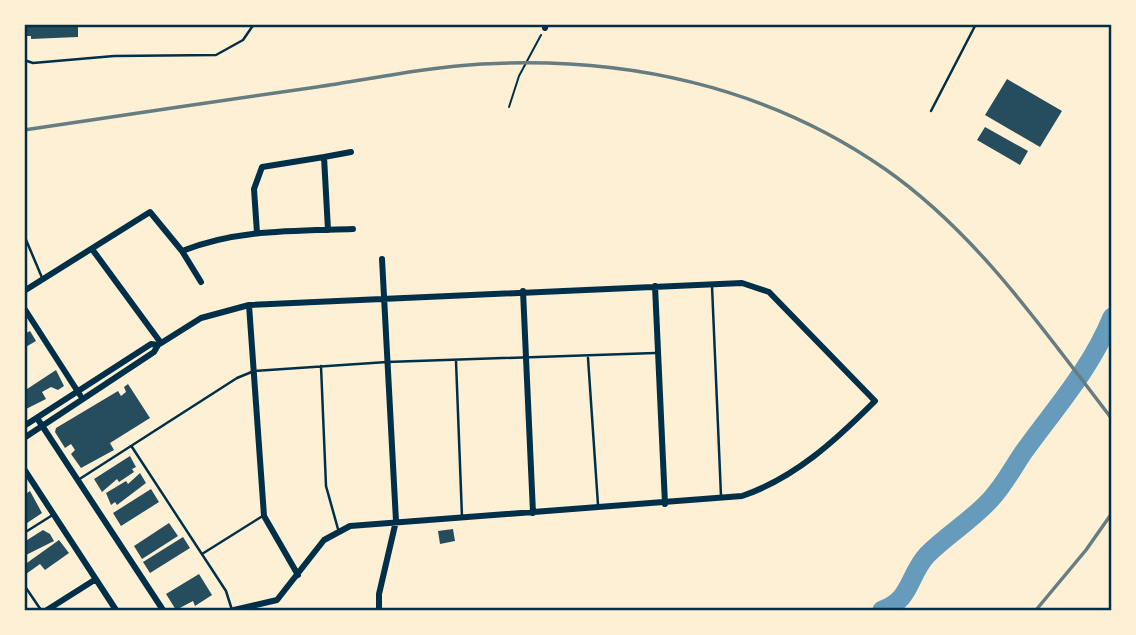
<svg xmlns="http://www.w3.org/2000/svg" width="1136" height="635" font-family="'Asap Condensed',sans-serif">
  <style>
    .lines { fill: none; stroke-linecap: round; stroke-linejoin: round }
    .river { stroke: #669bbc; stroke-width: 19 }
    .building { fill: #264d5e }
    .path { stroke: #003049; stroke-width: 2 }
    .service { stroke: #003049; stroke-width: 2.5 }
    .minor { stroke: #003049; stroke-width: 6 }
    .rail { stroke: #657d81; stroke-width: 3.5 }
    .neatline { fill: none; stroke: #003049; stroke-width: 2.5 }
  </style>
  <rect width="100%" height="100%" fill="#fdf0d5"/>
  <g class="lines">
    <path class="river" d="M882 610C911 601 909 574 927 555 947 535 972 520 991 499 1006 483 1015 463 1028 446 1059 404 1092 366 1112 317"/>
  </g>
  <path class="building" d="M25 24H78V37L31 39V36H24Z
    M1007 79 1062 111 1040 147 985 115Z
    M985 127 1028 151 1020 165 977 140Z
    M30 331 36 341 24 348V334Z
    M56 370 64 386 58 390 51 387 42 392 46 399 26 409 24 391Z
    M128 384 150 418 110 443 114 450 81 468 71 454 75 450 71 444 65 448 55 432 56 428 118 391 121 396 126 392 124 387Z
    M130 456 136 467 132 469 134 472 119 482 117 479 102 492 94 479Z
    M140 473 146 483 117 505 115 502 111 505 106 493 126 481 128 484Z
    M151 489 159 502 121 526 113 513Z
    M30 491 42 513 24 525V495Z
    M169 523 178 536 142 559 134 546Z
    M453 529 455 541 440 544 438 531Z
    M43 530 50 534 54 541 24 556V542Z
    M183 537 190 548 150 573 143 562Z
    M59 540 69 553 45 570 40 564 26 574 24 565Z
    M199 574 212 595 195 606 193 601 176 610 166 594Z"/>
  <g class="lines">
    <path class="path" d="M509 107 519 76 541 35"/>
    <path class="service" d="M24 60 33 63 114 56 216 55 243 40 254 24
      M931 111 976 24
      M24 235 43 280
      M712 286 721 496
      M588 358 598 505
      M456 361 462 517
      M321 366 326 486 338 529
      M132 447 226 591 232 610
      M78 480 237 378 254 371 387 362 655 353
      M24 533 51 516
      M202 554 261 517
      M24 585 41 610"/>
    <path class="minor" d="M545 28 546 24
      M324 157 351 152
      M257 233 254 189 262 167 324 157 328 230
      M92 249 161 343
      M182 251 201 282
      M655 286 665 504
      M24 291 150 212 182 251C237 229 295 231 353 229
      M523 291 533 513
      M249 305 264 516 298 575
      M24 308 80 395
      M37 418 163 610
      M24 426 151 344 158 345 201 318 249 305 742 283 769 292 875 401C836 440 795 478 742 496L350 526 324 540 277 600 234 610
      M24 438 154 352 158 345
      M24 469 116 610
      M47 610 96 579
      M379 610V594L396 521 382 259"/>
    <path class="rail" d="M24 130C122 115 219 101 317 87 371 79 427 67 482 64 625 56 766 86 885 169 978 234 1043 330 1112 419
      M1036 610 1086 550 1112 513"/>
  </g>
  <rect width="1136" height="635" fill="none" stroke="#fdf0d5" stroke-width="52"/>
  <rect x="26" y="26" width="1084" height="583" class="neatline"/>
</svg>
